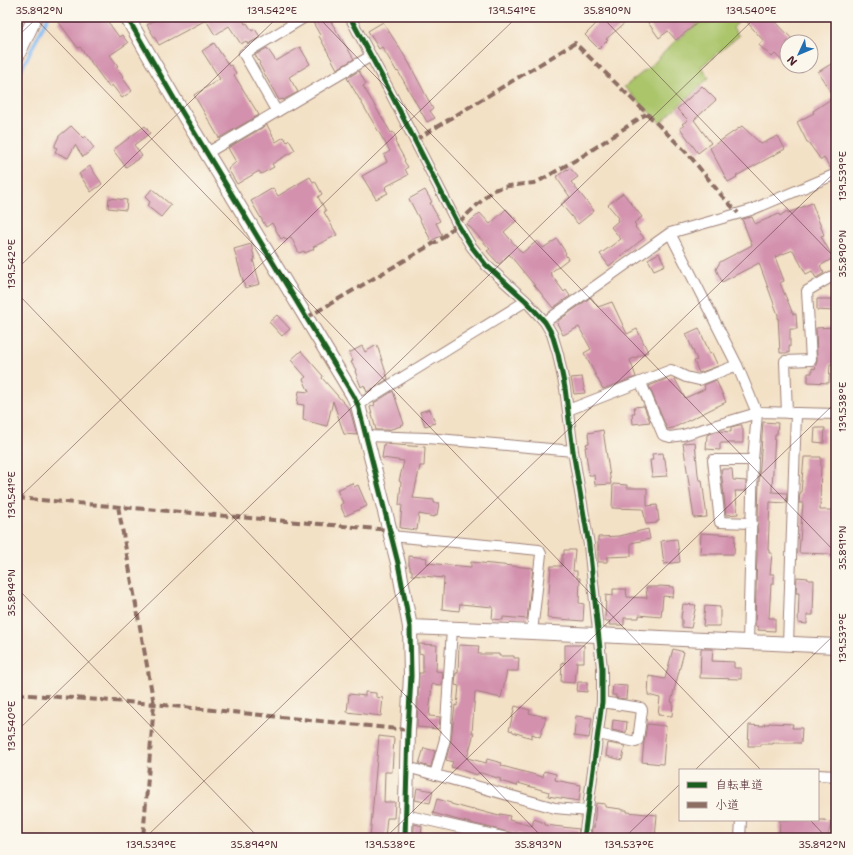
<svg xmlns="http://www.w3.org/2000/svg" width="853" height="855" font-family="'Shantell Sans','Klee One',sans-serif">
  <style>
    .green { fill: #aac56b; stroke: #7a724b }
    .lines { fill: none; stroke-linecap: round; stroke-linejoin: round }
    .stream { stroke: #85bcf5; stroke-width: 3.5 }
    .building { fill: #d391ae }
    .street-casing { stroke: #9e8078; stroke-width: 12 }
    .secondary-casing { stroke: #9e8078; stroke-width: 16 }
    .street { stroke: #fff; stroke-width: 10 }
    .secondary { stroke: #fff; stroke-width: 14 }
    .quiet { stroke: #8d6e63; stroke-width: 4; stroke-dasharray: 8 4; stroke-linecap: butt }
    .cycleway-casing { stroke: #fbf7ec; stroke-width: 8 }
    .cycleway { stroke: #1b5e20; stroke-width: 5 }
    .ticks { fill: none; stroke: #4a1f2b; stroke-width: 1; stroke-opacity: 0.45 }
    .neatline { fill: none; stroke: #4a1f2b; stroke-width: 1.5 }
    .ticks-label { font-size: 10px; text-anchor: middle; fill: #4a1f2b }
  </style>
  <rect width="100%" height="100%" fill="#fbf7ec"/>
  <filter id="ink" filterUnits="userSpaceOnUse"><feTurbulence type="fractalNoise" baseFrequency=".025" numOctaves="2"/><feDisplacementMap in="SourceGraphic" scale="8" xChannelSelector="R" yChannelSelector="G"/><feConvolveMatrix kernelMatrix="1 2 1 2 8 2 1 2 1" color-interpolation-filters="sRGB"/></filter>
  <filter id="wash" filterUnits="userSpaceOnUse"><feTurbulence type="fractalNoise" baseFrequency=".012" numOctaves="4" result="noise"/><feDisplacementMap in="SourceGraphic" scale="16" xChannelSelector="R" yChannelSelector="G"/><feGaussianBlur stdDeviation="0.9" result="paint"/><feColorMatrix in="noise" values="0 0 0 0 0 0 0 0 0 0 0 0 0 0 0 0 0 1.4 0 .05"/><feComposite in="paint" operator="in"/></filter>
  <g filter="url(#wash)">
    <rect width="100%" height="100%" fill="#f3e1c6"/>
    <path class="green" d="M706 17H733L738 23 733 28 739 36 701 67 709 78 660 123 624 87 652 65 672 44Z"/>
    <g class="lines">
      <path class="stream" d="M17 78 48 17"/>
    </g>
    <g id="blocks">
      <path class="building" d="M64 17H100L103 21 106 19 119 37 122 35 128 43 110 55 118 66 116 67 123 76 122 77 132 91 122 98 112 85 109 87 80 47 78 48 58 21Z
        M160 17H245L243 19 245 24 247 23 252 31 255 29 260 37 248 44 246 41 241 44 229 26 215 35 206 20 159 45 147 25Z
        M311 17H328L354 59 337 69 319 36 320 35 311 19Z
        M603 17H632L606 39 608 40 599 49 585 35Z
        M644 17H705L676 40 668 31 659 38Z
        M751 17H771L795 42H787V66L775 54 772 57 759 45 763 40 746 21Z
        M383 22 409 63 433 109 430 111 435 118 427 122 398 71 397 72 382 47 379 49 368 31Z
        M214 43 229 66 231 65 236 73 234 75 259 115 219 138 194 95 220 79 202 51Z
        M300 47 310 64 289 77 298 92 283 100V99L279 100 259 64 260 63 255 55 267 48 276 61Z
        M836 61V168L831 169 824 158 821 160 808 142H807L797 122 814 113 813 111 834 97 818 72Z
        M359 71 366 84 363 86 391 133 393 132 397 140 395 142 405 160 404 161 408 167 405 169 408 175 385 187 386 188 385 189 388 193 376 199 362 176 387 162 384 155 390 151 347 78Z
        M702 86 716 100 694 120 711 143 698 153 680 128 684 126 682 124 688 120 677 109Z
        M267 125 276 142 284 137 287 142 289 140 295 150 272 164 274 167 261 174 259 171 237 184 228 169 236 162 228 148Z
        M71 126 83 138 85 136 94 148 83 157 75 145 68 158 55 152 57 148 55 147V145L59 136Z
        M145 126 150 133 134 145 142 156 126 167 113 150Z
        M742 126 761 144 778 136 785 149 736 176 737 177 728 182 710 148Z
        M90 166 102 184 91 192 79 174Z
        M570 168 578 177 571 182 594 211 578 224 561 204 570 197 556 177 567 169V170Z
        M310 177 313 182 315 181 322 194 318 197 326 211 324 212 337 235 313 247 314 249 305 253 304 251 299 253 291 237 286 240 284 237 281 239 272 223 266 227 251 201 273 188 278 196Z
        M152 189 171 205 161 217 147 206 150 202 145 197Z
        M425 190 432 202 430 203 440 221 436 223 442 235 431 241 424 226H423L409 199Z
        M623 193 642 217 634 223 636 225 635 227 644 238 609 266 600 254 621 239 611 227 618 221 617 219 619 218 608 205Z
        M109 198 127 200 126 210 108 208Z
        M812 203 824 235 821 236 833 258 820 266 824 273 816 278 812 271 806 274 793 250 775 257 784 281 780 283 793 314H796L797 329H790V347H789V353H780L778 315 759 263 722 282 716 269 720 262 752 245 742 219 752 217 755 224 779 214 780 216 787 211 788 213Z
        M506 209 517 220 504 232 522 253 537 241 543 248 557 239 566 253 565 254 568 259 550 273 564 292 566 290 570 296 553 308 509 254 499 264 487 251 490 249 467 224 480 213 490 224Z
        M251 244 255 260H253L260 284 245 288 234 249Z
        M659 253 665 265 654 270 648 259Z
        M591 297 598 307 612 302 627 334 637 329 648 352 630 360 636 377 603 389 584 353 591 349 579 327 563 335 557 323 558 321Z
        M817 299H834V311L817 310Z
        M277 315 290 329 282 336 269 322Z
        M835 327 836 364H830L829 383 808 382V373H812V368L815 369 817 360 816 328Z
        M699 328 710 354 712 353 718 366 699 373 694 361 697 360 686 334Z
        M377 345 388 379 367 392 364 385 361 387 355 371 356 370 351 362 353 361 349 353 362 346 365 352Z
        M301 351 323 376 322 378 350 410 357 435 344 434 333 401 327 426 303 420 304 405 297 404 299 391 309 392 303 379 306 377 291 360Z
        M582 377 585 393 574 394 571 378Z
        M671 377 675 379 685 398 705 389 704 385 716 380 726 402 673 428 667 429 649 386Z
        M393 391 404 424 400 425 401 426 388 430H376L370 407 375 405 374 403Z
        M644 406 650 422 633 424 632 413H635L634 407Z
        M430 409 435 423 425 426 420 412Z
        M763 422 778 423 777 434H775L772 489V492L787 493 786 503 770 502 768 550H769V553H772L770 574H774V584H771L769 618H775V631L758 630V627L755 626 759 482Z
        M739 425H742V429H743V443H720V450L706 449 707 435 718 431 731 432V427Z
        M815 428H825L824 443 814 442Z
        M603 430 611 484 595 485 594 475H589L585 447H587L586 444 589 443 588 433Z
        M695 442 698 475 699 480H702L707 517 694 518 683 443Z
        M384 444 425 447 424 466H420L413 498 434 500V503H439L437 515H435V517L419 514 417 530 400 528 402 505H399L401 482 399 481 404 461 382 458Z
        M663 453 664 459H665L667 476 652 477 650 460H653L652 454Z
        M804 457H821L820 510H836V560L829 554 799 553 803 503H799L800 493H801Z
        M721 469H732L733 480 746 481V491H735L738 514 726 515Z
        M352 483 354 487 358 485 367 506 345 516 340 505 343 503 337 490Z
        M613 484 627 485V488H647V506L657 505 659 521H657V523L646 524 643 509 612 508Z
        M648 529 650 539 631 543V556L607 557V562H598V537L620 536Z
        M701 533 735 535 734 554H700Z
        M677 539 680 562 664 564 661 541Z
        M564 550H575L573 571H577V578H580L579 603 584 604 583 621 547 618 551 566H562V555H564Z
        M409 556 427 558 426 563 448 565 471 567V562L533 568 527 619 503 617V620L492 619 493 607 460 604 459 611 442 609 444 578 412 575V570H410V566H409Z
        M797 577 808 578V580H814L813 615H807V624L798 623 799 593H796Z
        M659 586 674 587 673 597 663 596 661 617 639 615V618H624V625H609L610 621H605L606 595 613 596V589H626L627 597 647 598 646 587H658Z
        M683 604 696 605 691 628 682 627V619L681 618Z
        M705 606 720 607V626H703Z
        M419 644 437 645 436 671 443 672 442 685 432 684 429 716 440 717 439 729 417 727 419 673H423V654L419 653Z
        M459 645 479 646 478 654H499V656H514V658H519L518 671H507L501 698 475 692 472 733H474L467 758 486 763 487 759 502 763 501 765 502 766 543 777 544 771 556 774 555 780 581 785 579 801 548 796 549 792 518 783 517 786 500 781 501 779 481 773H478L477 775 465 771 451 767 453 762 446 760 451 740 455 705 457 706 459 686 455 685 456 673H458Z
        M565 645H584V662H577L575 683 561 682 562 662 565 663Z
        M673 649 684 652 671 702H673L672 716 658 715 660 698 648 695 649 676 665 679Z
        M701 649H713L712 661 734 662V668H741V679L700 678Z
        M578 682H587V692L577 691Z
        M613 685 627 686 626 699 616 698V695H612Z
        M365 692 376 693V697L383 698 381 716 347 712 349 694 365 696Z
        M515 706 530 710 529 713 546 717 540 737 532 734V738L513 732V731L509 730Z
        M576 716 592 718 589 738 574 736Z
        M613 720 627 722 626 733 612 730Z
        M769 723 793 724 792 728H802L801 743H773V744H761V746H748L749 725 764 726V724H769Z
        M647 724 666 726 663 764 642 762 644 742Z
        M379 736 394 738 392 772H385L384 802H395L394 818H387L385 838H370Z
        M608 743 625 746 622 760 606 756Z
        M424 748 435 751 431 767 419 764Z
        M417 788 433 791 430 803 415 800Z
        M437 799 451 803V804L473 810V809L499 816 500 814 510 816 509 820 532 826 534 819 545 823V825L579 829 578 838H538L518 834 517 835 508 832 458 820 433 813Z
        M596 803 605 804V807L621 809V810H627V812L657 815 655 838H591L592 827 594 828Z
        M780 820H825V821L831 822 828 838H779Z
        M414 824 422 826 421 838H414Z"/>
    </g>
  </g>
  <g filter="url(#ink)">
    <use href="#blocks" fill-opacity="0" stroke="#9e8078" stroke-width="1"/>
    <g class="lines">
      <defs>
        <path id="street" d="M350 17 387 86 457 223 471 246 486 265 526 301 545 322 552 334 558 354 565 388 573 451 589 545 602 668V702L584 838
          M277 112 244 54 305 17
          M207 153 371 56
          M545 322 670 233 751 210 836 174
          M641 383 663 435 670 437 683 435 757 413 737 365 670 233
          M358 405 526 301
          M568 410 671 370 686 377 699 380 737 365
          M787 413 785 361 811 360 807 291 836 274
          M366 436 427 438 573 451
          M752 523 720 522 713 460H753
          M391 536 539 550 541 554 532 632
          M748 642 753 460 757 413 760 412 836 414
          M788 644 796 414
          M598 734 636 742 638 740 642 710 641 708 602 702
          M407 767 555 808 588 811
          M435 775 445 739 452 629
          M818 775 836 776
          M405 815 507 838
          M740 838 741 820"/>
        <path id="secondary" d="M127 17 176 102 353 395 358 405 398 563 410 627 411 676 408 730 405 838
          M17 56 35 17
          M410 627 532 632 836 646"/>
      </defs>
      <use href="#street" class="street-casing"/>
      <use href="#secondary" class="secondary-casing"/>
      <use href="#street" class="street"/>
      <use href="#secondary" class="secondary"/>
      <path class="quiet" d="M415 140 575 43 689 155 722 196 738 213
        M306 318 441 239 493 190 508 186 534 183 539 181 581 157 646 114
        M17 498 390 530
        M118 506 154 704 143 838
        M17 694 154 704 408 730"/>
      <defs>
        <path id="cycleway" d="M127 17 176 102 353 395 358 405 398 563 410 627 411 676 408 730 405 838
          M350 17 387 86 457 223 471 246 486 265 526 301 545 322 552 334 558 354 565 388 573 451 589 545 602 668V702L584 838"/>
      </defs>
      <use href="#cycleway" class="cycleway-casing"/>
      <use href="#cycleway" class="cycleway"/>
    </g>
  </g>
  <path class="ticks" d="M34 17 761 770M318 17 836 553M602 17 836 259M17 37 38 17M17 269 278 17M17 293 543 838M17 500 517 17M17 588 259 838M17 731 756 17M695 770 836 633M810 820 827 838M145 838 836 171M385 838 836 402M624 838 680 784"/>
  <rect width="853" height="855" fill="none" stroke="#fbf7ec" stroke-width="44"/>
  <rect x="679" y="769" width="140" height="52" fill="#fbf7ec" stroke="#b4a19f"/>
  <rect x="687" y="782" width="20" height="6" fill="#1b5e20" stroke="#b4a19f"/>
  <text x="715" y="789" font-size="12" fill="#4a1f2b">自転車道</text>
  <rect x="687" y="802" width="20" height="6" fill="#8d6e63" stroke="#b4a19f"/>
  <text x="715" y="809" font-size="12" fill="#4a1f2b">小道</text>
  <g transform="translate(799 54) rotate(226)"><circle r="19" fill="#fbf7ec" stroke="#b4a19f"/>
  <path d="M0-3L7 15L0 10L-7 15Z" fill="#1f6fb2"/>
  <text y="-6" font-size="11" font-weight="bold" text-anchor="middle" fill="#4a1f2b">N</text>
  </g>
  <rect x="22" y="22" width="809" height="811" class="neatline"/>
  <g class="ticks-label">
    <text x="39" y="14">35.892°N</text>
    <text x="272" y="14">139.542°E</text>
    <text x="512" y="14">139.541°E</text>
    <text x="607" y="14">35.890°N</text>
    <text x="751" y="14">139.540°E</text>
    <text transform="translate(842 176) rotate(-90)" y="4">139.539°E</text>
    <text transform="translate(842 254) rotate(-90)" y="4">35.890°N</text>
    <text transform="translate(11 264) rotate(-90)" y="4">139.542°E</text>
    <text transform="translate(842 407) rotate(-90)" y="4">139.538°E</text>
    <text transform="translate(11 495) rotate(-90)" y="4">139.541°E</text>
    <text transform="translate(842 548) rotate(-90)" y="4">35.891°N</text>
    <text transform="translate(11 593) rotate(-90)" y="4">35.894°N</text>
    <text transform="translate(842 638) rotate(-90)" y="4">139.537°E</text>
    <text transform="translate(11 726) rotate(-90)" y="4">139.540°E</text>
    <text x="151" y="848">139.539°E</text>
    <text x="254" y="848">35.894°N</text>
    <text x="390" y="848">139.538°E</text>
    <text x="538" y="848">35.893°N</text>
    <text x="629" y="848">139.537°E</text>
    <text x="822" y="848">35.892°N</text>
  </g>
</svg>
